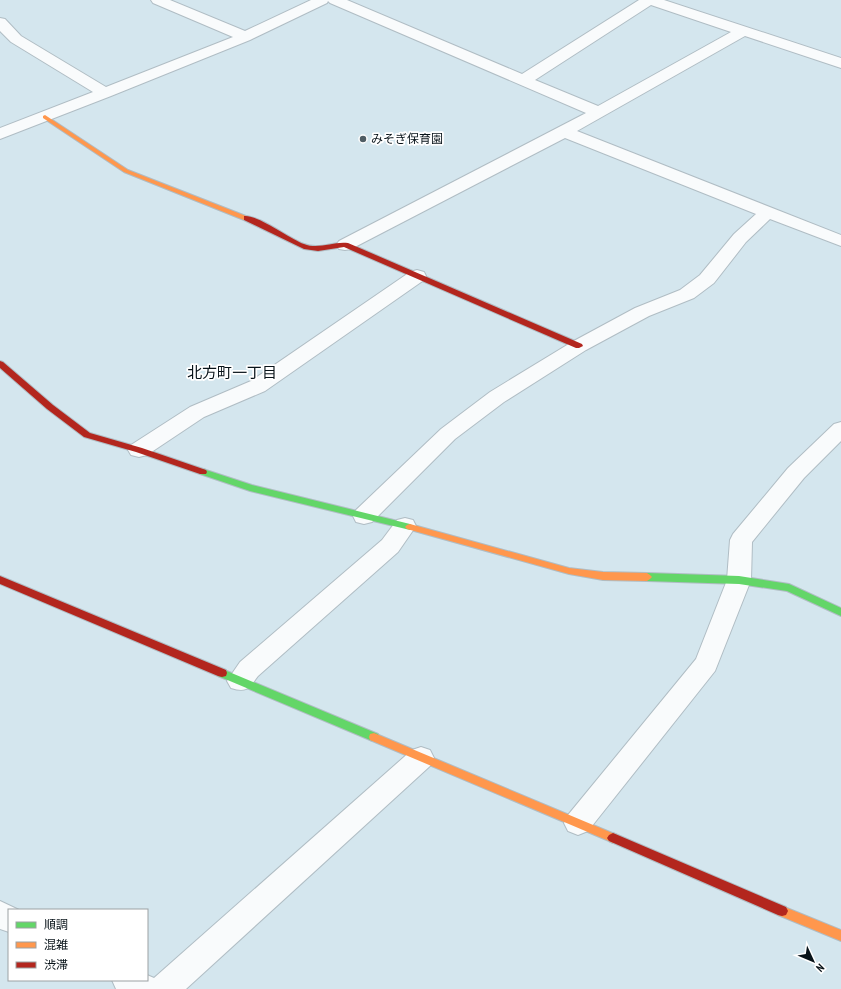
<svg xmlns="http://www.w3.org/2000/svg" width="841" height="989" font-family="'PT Sans Narrow','Noto Sans JP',sans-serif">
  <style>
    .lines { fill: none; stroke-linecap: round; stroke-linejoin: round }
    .street-casing { stroke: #b0bdc4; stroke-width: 2 }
    .fast-casing { stroke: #b0bdc4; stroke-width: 2 }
    .slow-casing { stroke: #b0bdc4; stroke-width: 2 }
    .jam-casing { stroke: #b0bdc4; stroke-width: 2 }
    .street { fill: #f9fbfc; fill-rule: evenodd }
    .fast { fill: #63d668; fill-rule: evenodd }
    .slow { fill: #ff974d; fill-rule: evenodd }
    .jam { fill: #b3261e; fill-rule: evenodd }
    .poi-dot { fill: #4f5d64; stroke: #fff; stroke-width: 1.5 }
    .labels { text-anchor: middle; stroke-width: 3.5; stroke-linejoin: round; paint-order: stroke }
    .far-poi-label { font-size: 12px; fill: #081319; stroke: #fff; text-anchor: start }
    .neighbourhood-label { font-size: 15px; fill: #081319; stroke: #fff }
  </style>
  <rect width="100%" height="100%" fill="#d4e6ee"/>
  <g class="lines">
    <defs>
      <path id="street" d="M151 0H170L245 31 311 0H347L522 74 639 0H664L841 58V68L745 36 577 131 841 235V246L770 219 746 242 714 283 694 298 649 316 586 350 504 402 455 439 372 522 364 524 356 522 353 516 356 510 441 429 490 392 572 342 635 308 680 290 700 275 734 234 756 214 565 138 351 249 345 250 339 249 336 245 339 241 586 113 330 3 328 1 327 3 250 40 111 96 0 139V128L93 92 11 42 0 31V18L5 19 21 36 106 87 233 37 153 3ZM651 5 731 32 598 106 535 80Z
        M417 270 424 272 426 276 424 280 265 391 204 417 147 455 139 457 131 455 128 450 131 445 190 407 251 381 410 272Z
        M841 422V441L804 478 752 542 751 580 715 671 588 831 578 835 568 831 564 823 568 815 696 659 727 580 730 540 733 534 788 468 834 424Z
        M405 518 413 520 416 526 398 552 258 676C249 688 247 693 231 688L227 681 240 662 382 540 397 520Z
        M421 747 430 750 434 758 430 766 186 989H116L112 980H147V975L154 978 412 750Z
        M0 901 19 910H9V932L0 929Z"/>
      <path id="fast" d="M203 469 252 485 410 524 415 527 410 530 250 491 200 474 199 472 200 470Z
        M647 573 739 576 789 584 841 608V616L787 591 739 584 647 581 644 579 642 577 644 575Z
        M222 669 378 734 379 737 378 740 374 741 370 740 218 676 217 673 218 670Z"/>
      <path id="slow" d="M45 115 128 170 251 218 250 220H244L124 172 43 118V116Z
        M410 524 569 568 603 572 647 573 650 575 652 577 650 579 647 581 603 580 569 574 407 529 405 527 407 525Z
        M374 733 617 835 619 838 617 841 613 843 609 841 370 740 369 737 370 734Z
        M782 906 841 930V941L778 915 776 911 778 907Z"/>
      <path id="jam" d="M244 216C257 214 290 239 304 244 319 250 333 241 348 243L582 344 583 346 579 348H576L344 247 318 251 304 249 244 220Z
        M0 361 3 362 53 405 90 433 142 448 206 470 207 472 206 474H200L136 452 84 437 47 409 0 368Z
        M0 576 226 670 227 673 226 676 222 677 218 676 0 584Z
        M613 833 786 907 788 911 786 915 782 916 778 915 609 841 607 838 609 835Z"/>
    </defs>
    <use href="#street" class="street-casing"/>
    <use href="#fast" class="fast-casing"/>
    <use href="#slow" class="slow-casing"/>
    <use href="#jam" class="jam-casing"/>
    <use href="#street" class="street"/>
    <use href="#fast" class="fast"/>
    <use href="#slow" class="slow"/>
    <use href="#jam" class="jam"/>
  </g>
  <circle class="poi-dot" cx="363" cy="139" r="4"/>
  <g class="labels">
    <g class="far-poi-label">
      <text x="371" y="143">みそぎ保育園</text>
    </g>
    <g class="neighbourhood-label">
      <text x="232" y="378">北方町一丁目</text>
    </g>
  </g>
  <rect x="8" y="909" width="140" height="72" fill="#ffffff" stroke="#9ca1a3"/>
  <rect x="16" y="922" width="20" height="6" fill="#63d668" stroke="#9ca1a3"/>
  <text x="44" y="929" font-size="12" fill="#081319">順調</text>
  <rect x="16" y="942" width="20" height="6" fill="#ff974d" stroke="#9ca1a3"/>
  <text x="44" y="949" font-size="12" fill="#081319">混雑</text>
  <rect x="16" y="962" width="20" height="6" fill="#b3261e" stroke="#9ca1a3"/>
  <text x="44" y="969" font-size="12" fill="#081319">渋滞</text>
  <g transform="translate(813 961) rotate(134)" stroke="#ffffff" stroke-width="3" paint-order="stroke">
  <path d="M0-3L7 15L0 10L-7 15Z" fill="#081319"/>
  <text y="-6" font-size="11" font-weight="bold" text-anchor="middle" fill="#081319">N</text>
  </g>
</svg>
